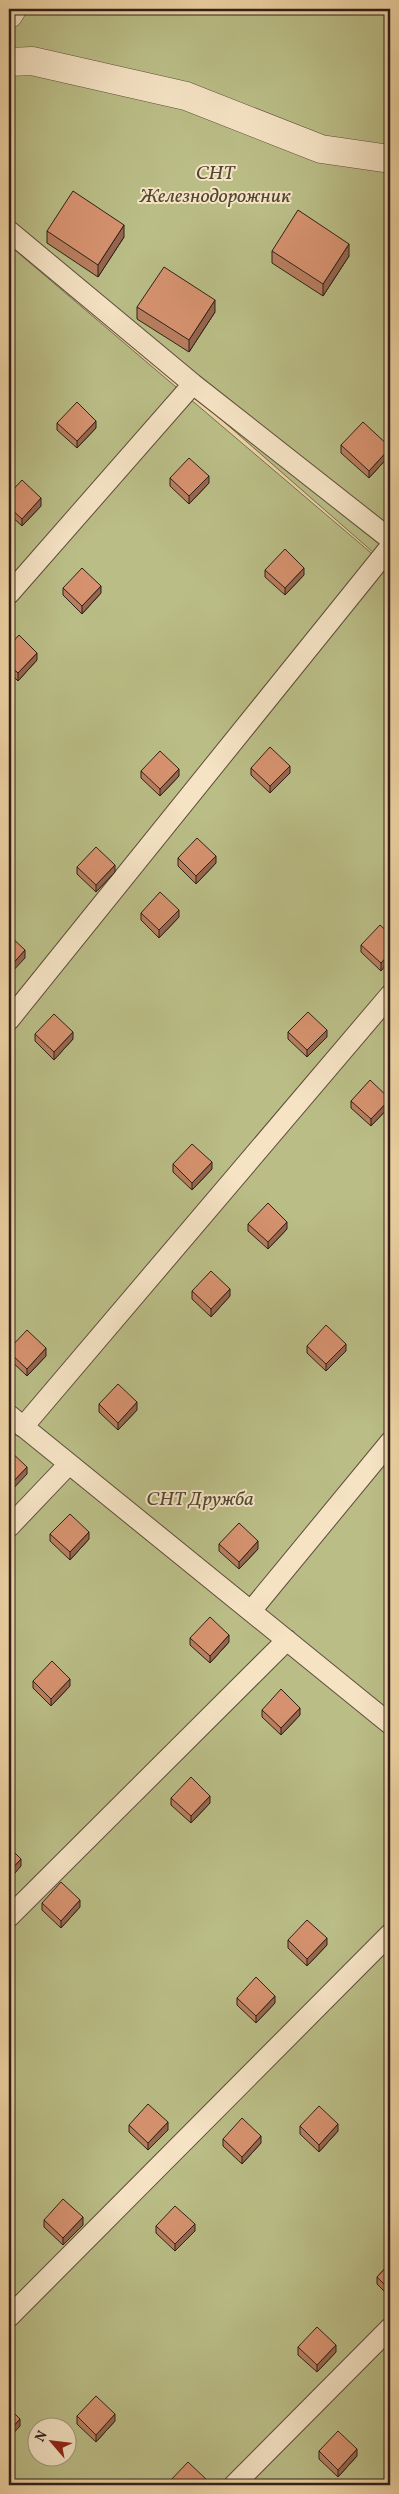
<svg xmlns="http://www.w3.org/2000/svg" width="399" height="2494" font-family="Vollkorn,serif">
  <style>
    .green { fill: #babd86; stroke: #746e50; fill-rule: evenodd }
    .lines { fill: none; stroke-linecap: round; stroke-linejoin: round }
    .service-casing { stroke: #5e4d3c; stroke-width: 22 }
    .minor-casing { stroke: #5e4d3c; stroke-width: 29 }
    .service { stroke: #f5e3c4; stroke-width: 20 }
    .minor { stroke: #f5e3c4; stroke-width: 28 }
    .wall { fill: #b87e5f; stroke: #2e2019 }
    .shaded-wall { fill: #96664e; stroke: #2e2019 }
    .building { fill: #d6926f; stroke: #2e2019 }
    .labels { text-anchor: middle; stroke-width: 4; stroke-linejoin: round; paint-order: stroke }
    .park-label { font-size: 20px; font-style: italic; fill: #514734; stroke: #f5e3c4 }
  </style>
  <rect width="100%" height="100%" fill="#efd4a5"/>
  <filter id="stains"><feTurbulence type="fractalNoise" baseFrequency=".004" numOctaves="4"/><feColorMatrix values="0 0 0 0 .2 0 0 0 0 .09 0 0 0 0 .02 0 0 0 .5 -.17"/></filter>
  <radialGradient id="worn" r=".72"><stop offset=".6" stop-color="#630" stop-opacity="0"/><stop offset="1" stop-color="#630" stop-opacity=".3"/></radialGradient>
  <path class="green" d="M22 9H390V567L9 234V30Z
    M9 245 390 569V2485H9ZM38 2426H68V2456H38Z"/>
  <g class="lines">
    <defs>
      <path id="service" d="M9 231 193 384 390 539
        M9 594 193 384
        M9 1020 390 547
        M9 1415 390 1724
        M23 1427 390 995
        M9 1527 69 1464
        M251 1611 390 1442
        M9 1917 287 1640
        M9 2317 390 1934
        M234 2485 390 2328"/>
      <path id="minor" d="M9 14 12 9
        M9 62 32 61 186 96 321 149 390 159"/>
    </defs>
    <use href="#service" class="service-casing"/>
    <use href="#minor" class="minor-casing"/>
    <use href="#service" class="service"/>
    <use href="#minor" class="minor"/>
  </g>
  <path class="wall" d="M47 231 124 237 98 277 47 243Z
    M272 251 349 256 323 296 272 263Z
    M137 307 215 312 189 352 137 319Z
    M57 423 96 428 77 448 57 430Z
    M341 445 390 447V455L369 478 341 453Z
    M170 478 209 483 189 504 170 486Z
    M9 494 41 506 22 526 9 514Z
    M265 570 304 575 285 595 265 577Z
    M63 588 101 593 82 614 63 595Z
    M9 646 37 660 18 681 9 672Z
    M251 768 290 773 270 793 251 775Z
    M141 771 179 776 160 796 141 778Z
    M178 858 216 863 196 884 178 866Z
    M77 867 115 872 96 892 77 874Z
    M141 913 179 917 159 938 141 920Z
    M390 934 381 971 361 952V945Z
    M288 1032 327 1037 307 1057 288 1039Z
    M35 1034 73 1039 54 1060 35 1041Z
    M351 1101 390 1106 371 1126 351 1108Z
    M173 1164 212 1169 192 1190 173 1172Z
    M248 1224 287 1229 268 1249 248 1231Z
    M192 1291 230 1296 211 1317 192 1299Z
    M307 1346 346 1351 326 1371 307 1353Z
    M9 1349 46 1356 27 1376 9 1359Z
    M99 1404 137 1410 118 1430 99 1412Z
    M50 1534 89 1539 70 1560 50 1541Z
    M219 1544 258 1549 239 1569 219 1551Z
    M190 1638 229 1642 210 1663 190 1645Z
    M33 1681 70 1686 51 1706 33 1688Z
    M262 1710 300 1715 281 1735 262 1717Z
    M171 1798 210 1803 191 1823 171 1805Z
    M42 1903 80 1907 61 1928 42 1910Z
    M288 1940 327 1945 307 1966 288 1948Z
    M237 1998 275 2003 256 2023 237 2005Z
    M129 2125 168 2130 148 2150 129 2132Z
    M300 2126 338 2131 319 2152 300 2134Z
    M223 2139 261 2143 242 2164 223 2146Z
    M44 2220 83 2225 63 2245 44 2227Z
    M156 2226 195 2231 175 2251 156 2233Z
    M390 2263V2297L377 2284V2277Z
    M298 2347 336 2352 317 2372 298 2355Z
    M77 2416 115 2421 96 2442 77 2424Z
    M319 2451 357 2456 338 2477 319 2459Z"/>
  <path class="shaded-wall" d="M124 225V237L98 277V265Z
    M349 244V256L323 296V284Z
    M215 300V312L189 352V340Z
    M96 421V428L77 448V441Z
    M390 448V455L369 478V471Z
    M209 476V483L189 504V496Z
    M41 498V506L22 526V519Z
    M304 568V575L285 595V588Z
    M101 586V593L82 614V606Z
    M37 653V660L18 681V673Z
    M290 766V773L270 793V786Z
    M179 769V776L160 796V789Z
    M216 856V863L196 884V876Z
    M115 865V872L96 892V885Z
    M179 910V917L159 938V930Z
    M25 950V958L9 975V968Z
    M390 953V960L381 971V963Z
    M327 1030V1037L307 1057V1050Z
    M73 1032V1039L54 1060V1052Z
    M390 1099V1106L371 1126V1119Z
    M212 1162V1169L192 1190V1183Z
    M287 1222V1229L268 1249V1242Z
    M230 1289V1296L211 1317V1309Z
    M346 1344V1351L326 1371V1364Z
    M46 1348V1356L27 1376V1369Z
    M137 1402V1410L118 1430V1423Z
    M27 1467V1474L9 1493V1486Z
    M89 1532V1539L70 1560V1552Z
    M258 1541V1549L239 1569V1562Z
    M229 1635V1642L210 1663V1656Z
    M70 1679V1686L51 1706V1699Z
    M300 1708V1715L281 1735V1728Z
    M210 1796V1803L191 1823V1816Z
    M21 1859V1866L9 1880V1872Z
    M80 1900V1907L61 1928V1921Z
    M327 1938V1945L307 1966V1959Z
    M275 1996V2003L256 2023V2016Z
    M168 2122V2130L148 2150V2143Z
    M338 2124V2131L319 2152V2145Z
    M261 2136V2143L242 2164V2157Z
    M83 2217V2225L63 2245V2238Z
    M195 2224V2231L175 2251V2244Z
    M336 2345V2352L317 2372V2365Z
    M115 2414V2421L96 2442V2435Z
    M20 2419V2426L9 2438V2431Z
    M357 2449V2456L338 2477V2470Z
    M207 2480V2485H202Z"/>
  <path class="building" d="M73 191 124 225 98 265 47 231Z
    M298 210 349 244 323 284 272 251Z
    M164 267 215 300 189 340 137 307Z
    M77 402 96 421 77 441 57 423Z
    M363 422 390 447V448L369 471 341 445Z
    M189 458 209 476 189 496 170 478Z
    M22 480 41 498 22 519 9 507V494Z
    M285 549 304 568 285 588 265 570Z
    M82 568 101 586 82 606 63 588Z
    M19 635 37 653 18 673 9 665V646Z
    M270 747 290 766 270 786 251 768Z
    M160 751 179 769 160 789 141 771Z
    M197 838 216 856 196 876 178 858Z
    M96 847 115 865 96 885 77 867Z
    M160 892 179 910 159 930 141 913Z
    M380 925 390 934V953L381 963 361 945Z
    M9 935 25 950 9 968Z
    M308 1012 327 1030 307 1050 288 1032Z
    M54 1014 73 1032 54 1052 35 1034Z
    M370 1080 390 1099 371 1119 351 1101Z
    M192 1144 212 1162 192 1183 173 1164Z
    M268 1203 287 1222 268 1242 248 1224Z
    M211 1271 230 1289 211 1309 192 1291Z
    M326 1325 346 1344 326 1364 307 1346Z
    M27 1330 46 1348 27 1369 9 1352V1349Z
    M118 1384 137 1402 118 1423 99 1404Z
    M9 1450 27 1467 9 1486Z
    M70 1514 89 1532 70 1552 50 1534Z
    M239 1523 258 1541 239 1562 219 1544Z
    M210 1617 229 1635 210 1656 190 1638Z
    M52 1661 70 1679 51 1699 33 1681Z
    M281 1689 300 1708 281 1728 262 1710Z
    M191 1777 210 1796 191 1816 171 1798Z
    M9 1847 21 1859 9 1872Z
    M61 1882 80 1900 61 1921 42 1903Z
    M307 1920 327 1938 307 1959 288 1940Z
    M256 1977 275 1996 256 2016 237 1998Z
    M148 2104 168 2122 148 2143 129 2125Z
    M319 2106 338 2124 319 2145 300 2126Z
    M242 2118 261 2136 242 2157 223 2139Z
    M63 2199 83 2217 63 2238 44 2220Z
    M175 2206 195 2224 175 2244 156 2226Z
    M390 2263V2290L377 2277Z
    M317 2327 336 2345 317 2365 298 2347Z
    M96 2396 115 2414 96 2435 77 2416Z
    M9 2408 20 2419 9 2431Z
    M338 2431 357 2449 338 2470 319 2451Z
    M188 2462 207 2480 202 2485H172L169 2482Z"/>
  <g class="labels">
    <g class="park-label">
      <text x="215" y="179">СНТ<tspan x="215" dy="23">Железнодорожник</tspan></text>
      <text x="200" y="1505">СНТ Дружба</text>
    </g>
  </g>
  <rect width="399" height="2494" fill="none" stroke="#efd4a5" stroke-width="30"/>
  <rect x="10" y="10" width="379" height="2474" fill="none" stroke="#2e2019" stroke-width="2.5"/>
  <rect x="15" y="15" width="369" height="2464" fill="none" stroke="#2e2019"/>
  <g transform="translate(52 2442) rotate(298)"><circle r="24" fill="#f5e3c4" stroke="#a59580"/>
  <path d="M0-4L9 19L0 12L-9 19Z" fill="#8f2418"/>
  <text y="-8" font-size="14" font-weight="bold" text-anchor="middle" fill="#2e2019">N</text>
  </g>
  <rect width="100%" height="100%" filter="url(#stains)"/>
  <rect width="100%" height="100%" fill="url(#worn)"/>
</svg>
